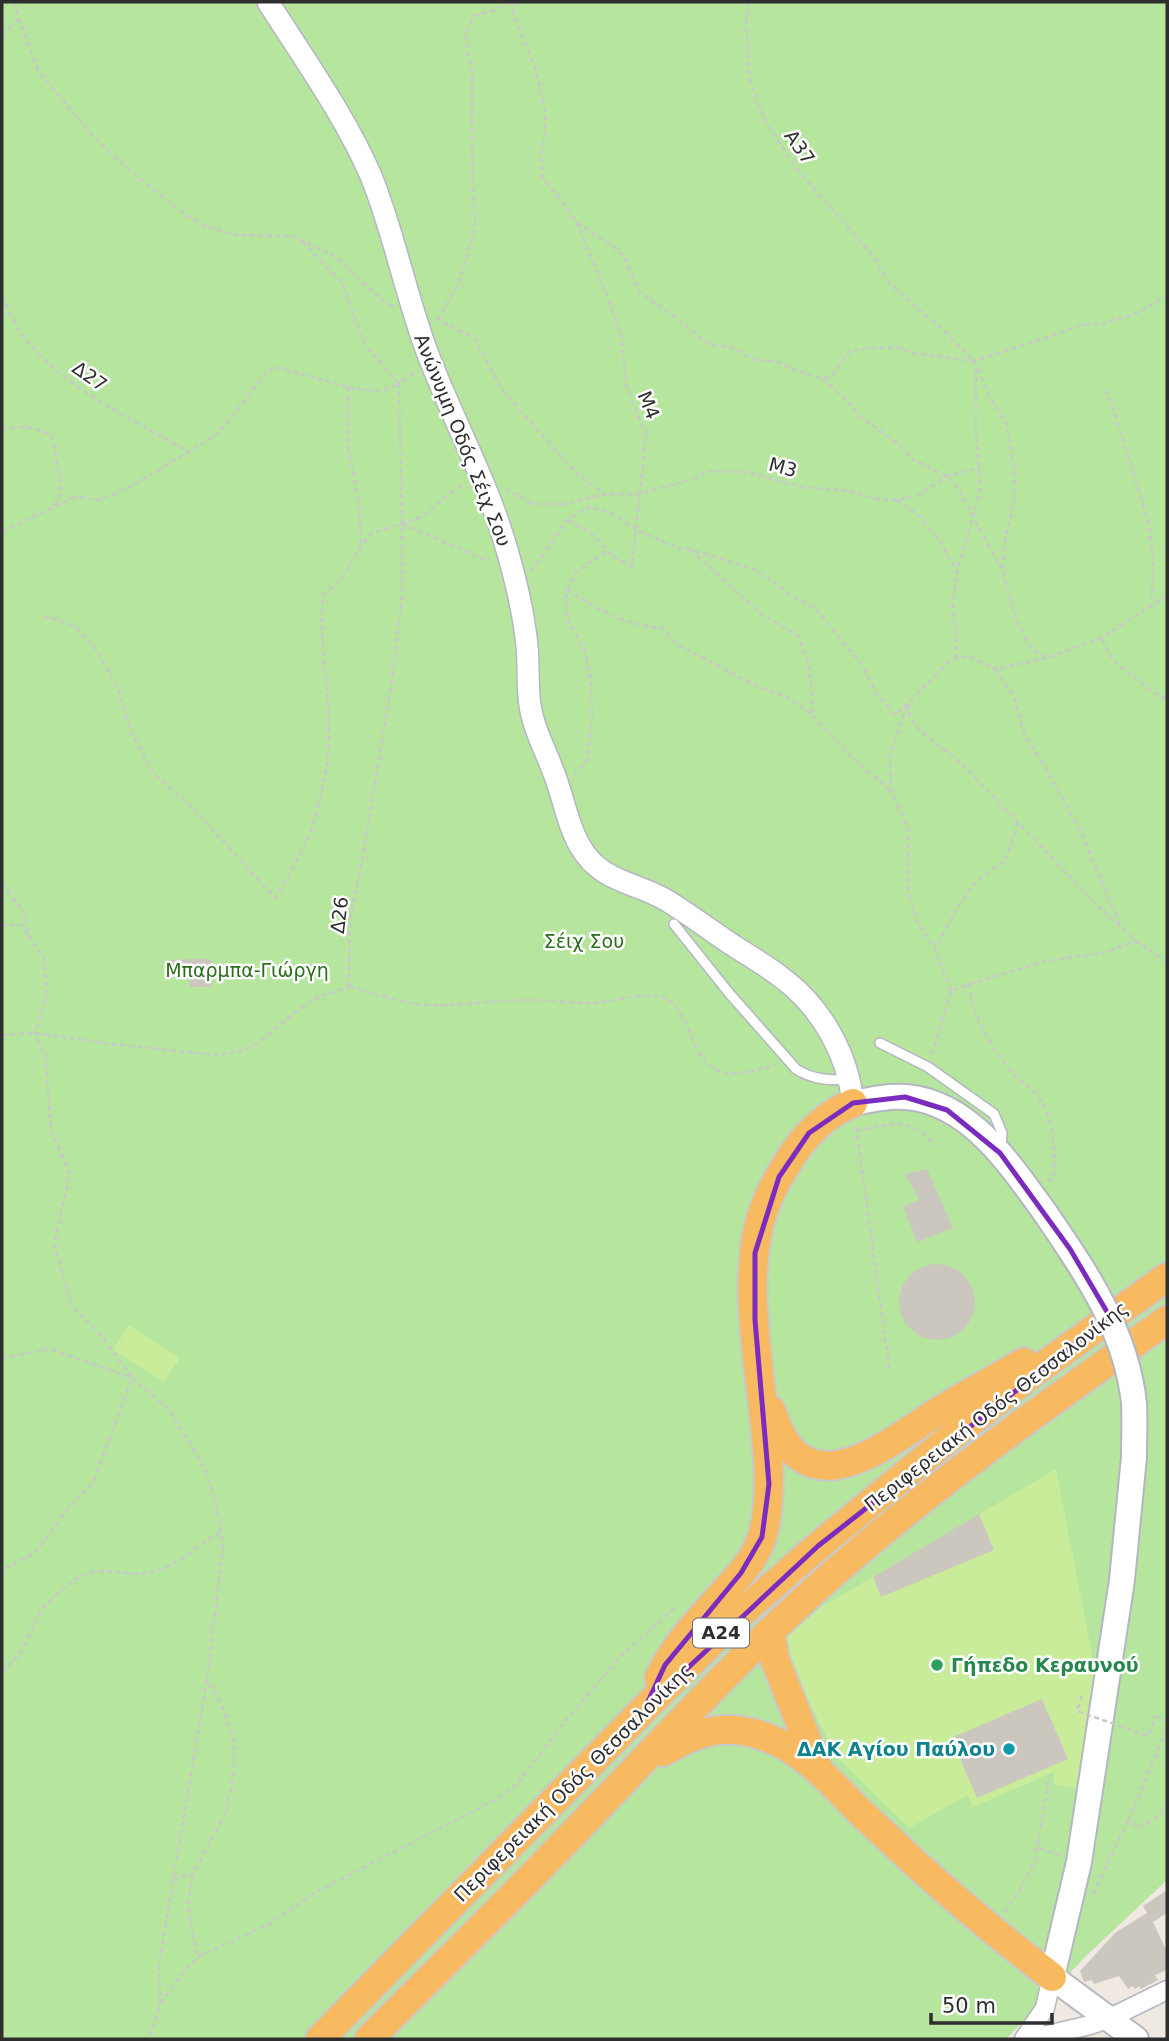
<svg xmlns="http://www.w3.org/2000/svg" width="1169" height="2041" font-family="'DejaVu Sans',sans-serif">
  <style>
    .green { fill: #b6e59e }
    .pitch { fill: #c9ec9a }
    .building { fill: #cbc7bf }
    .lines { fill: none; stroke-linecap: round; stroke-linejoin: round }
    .service-casing { stroke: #b4b7c1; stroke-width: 12 }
    .minor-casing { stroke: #b4b7c1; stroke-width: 21 }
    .tertiary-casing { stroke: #b4b7c1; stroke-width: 24 }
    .secondary-casing { stroke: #b4b7c1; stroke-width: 28 }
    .trunk-casing { stroke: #c9c9c9; stroke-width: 32 }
    .path { stroke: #c9c9c9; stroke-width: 2.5; stroke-dasharray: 5 3.5; stroke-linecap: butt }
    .service { stroke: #fff; stroke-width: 9 }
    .minor { stroke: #fff; stroke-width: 18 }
    .tertiary { stroke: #fff; stroke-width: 21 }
    .secondary { stroke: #fff; stroke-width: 24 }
    .trunk { stroke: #f8ba60; stroke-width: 28 }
    .secondary-bridge-casing { stroke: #b4b7c1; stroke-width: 28; stroke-linecap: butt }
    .path-bridge { stroke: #c9c9c9; stroke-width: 2.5; stroke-dasharray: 5 3.5; stroke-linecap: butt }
    .secondary-bridge { stroke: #fff; stroke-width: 24 }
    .marked { fill: none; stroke: #7b2cbf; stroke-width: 5; stroke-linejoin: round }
    .leisure-dot { fill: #2e9e5b; stroke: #fff; stroke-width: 2.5 }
    .culture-dot { fill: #0f9aa8; stroke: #fff; stroke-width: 2.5 }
    .labels { text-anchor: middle; stroke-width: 5; stroke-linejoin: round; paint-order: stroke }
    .shield { fill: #fff; stroke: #6d6d6d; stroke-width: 2 }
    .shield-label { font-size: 18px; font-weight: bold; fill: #2e2e2e }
    .street-label { font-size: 19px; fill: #2e2e2e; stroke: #fff }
    .park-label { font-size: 19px; fill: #2c6e1b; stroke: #fff }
    .leisure-label { font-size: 19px; font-weight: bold; fill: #27864d; stroke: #fff; text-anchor: start }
    .culture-label { font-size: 19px; font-weight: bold; fill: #0d838f; stroke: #fff; text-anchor: end }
  </style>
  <rect width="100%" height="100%" fill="#efe9e1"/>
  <path class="green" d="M2 2H1167V1880L1088 1954 1006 2039H2Z"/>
  <path class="pitch" d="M129 1325 180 1358 164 1382 113 1350Z
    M1056 1469 1096 1675 1076 1788 1054 1784V1772L973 1807 968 1795 909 1828 837 1757 786 1658 785 1640 818 1609Z"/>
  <path class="building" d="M191 959H212L211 987H190V977H169L170 960Z
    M927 1169 953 1228 917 1242 903 1207 919 1200 905 1174Z
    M899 1302a38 38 0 1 1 76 0a38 38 0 1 1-76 0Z
    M979 1514 994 1550 881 1597 873 1577Z
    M1042 1699 1068 1759 977 1798 951 1738Z
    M1167 1890V1913L1153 1922 1167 1952V1970L1155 1975 1158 1980 1141 1989 1139 1986 1135 1989 1133 1986 1128 1989 1119 1976 1094 1984 1092 1980 1084 1982 1080 1971 1115 1933 1147 1913 1143 1906Z"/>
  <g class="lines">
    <defs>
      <path id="service" d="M674 924 729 993 796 1069C813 1080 829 1080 849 1080
        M880 1043 928 1067 994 1114 1002 1133 1001 1148"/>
      <path id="minor" d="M1024 2039 1045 2008 1052 1977
        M1030 2039 1090 2025 1108 2019 1167 1990"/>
      <path id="tertiary" d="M268 2C303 57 345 116 371 176 395 235 406 298 429 357 454 422 488 483 507 550 516 581 524 615 527 646 529 666 527 686 530 705 534 733 550 758 558 785 565 805 569 828 580 846 600 882 635 882 666 900 689 914 710 930 731 944 749 956 769 967 786 981 823 1010 848 1056 853 1103"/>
      <path id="secondary" d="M853 1103C866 1101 878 1098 890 1097 963 1091 1009 1163 1046 1214
        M1134 1457 1122 1580 1079 1862 1052 1977 1136 2039"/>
      <path id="trunk" d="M771 1410C803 1514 883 1447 939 1411 967 1394 995 1379 1024 1362
        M770 1631 775 1660 818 1768
        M659 1678C673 1647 700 1619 723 1593 738 1577 755 1560 762 1537 772 1501 769 1463 765 1426 759 1363 744 1288 759 1225 764 1205 774 1184 785 1167 801 1139 823 1115 853 1103
        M663 1752C697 1731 724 1723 763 1736 801 1749 829 1780 855 1807 876 1827 897 1846 917 1865 961 1904 1006 1942 1052 1977
        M320 2039 659 1694 739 1615 818 1546 946 1441 1033 1373 1167 1277
        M369 2039C443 1965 518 1892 590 1816 670 1733 748 1648 835 1572 940 1480 1053 1400 1167 1320"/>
    </defs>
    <use href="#service" class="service-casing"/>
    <use href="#minor" class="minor-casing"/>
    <use href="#tertiary" class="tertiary-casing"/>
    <use href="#secondary" class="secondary-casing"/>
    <use href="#trunk" class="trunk-casing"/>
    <path class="path" d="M14 2 19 19 38 70 94 138 138 177 180 211 204 226 236 235 293 236 333 255 386 303 393 306
      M515 2 513 14 535 67 545 111V137L541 153 543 179 564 204 577 223 608 298 621 335 624 358 625 382 646 435 632 567 613 556 591 533 567 520
      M748 2 746 28 750 80 765 121 797 169 872 255 890 284 942 329 976 363 989 396 1006 423 1014 463V502L1006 535 1002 570 1016 619 1031 648 1048 658
      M2 34 18 20
      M577 223 611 245 623 255 639 291 689 328 703 341 711 345 731 347 754 360 776 361 792 369 823 379 832 375 849 352 860 349 897 347 913 353 973 361 1049 337 1081 325 1099 324 1133 315 1167 296
      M2 296C7 307 12 319 18 329 54 383 133 420 188 451
      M436 318 474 338 503 391 578 475 605 494
      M438 320 459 283 475 228 472 151V74L465 33 475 16 496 10 511 2
      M823 379 845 399 861 417 898 444 912 459 947 476 957 487 1001 568
      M348 387 347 441 359 503 361 546
      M1106 390 1114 411 1149 523 1153 558 1152 606
      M2 430C20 425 36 426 52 436L62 491 54 506
      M505 488 533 504H564L606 494H639L693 479 708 471 747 472 801 487 849 491 878 499 897 500 919 495 947 476 979 468
      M897 500 921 517 940 542 957 571
      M402 524 483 559 490 558
      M2 532 75 497 100 500 132 486 218 434 267 372 276 367 355 389 381 391 399 384 364 344 343 284 302 241
      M690 550 763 615 798 636 809 664 813 715
      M531 571 542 557 567 520 589 507 610 512 635 529 678 548 689 549 757 570 792 596 816 609 862 665 876 692 895 715 908 703
      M567 590 575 573 608 550
      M1167 596 1101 638 1048 658 996 669 967 656 951 660 908 703 910 717 918 729 961 763 1097 905 1136 941 1167 962
      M44 618 49 617 75 626 97 651 118 690 132 734 154 774 193 808 275 898C289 876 304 851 312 826 323 793 331 754 329 719 327 678 319 637 323 596L342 578 361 546 372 533 424 516 446 496 464 484
      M1102 639 1113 661 1148 688 1167 700
      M956 659V640L953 604 957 571 981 489 976 438V366
      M996 669 1014 697 1023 731 1055 784 1083 837 1121 926
      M907 706 890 757 891 791 909 829 907 884 916 920 935 949
      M574 775 587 760 592 721 591 681 585 650 566 617 567 590C602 611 621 624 662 628L678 645 755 685 787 697 813 715 847 753 891 791
      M2 884 24 912 30 938 44 959 47 995 35 1033 46 1059 51 1132 70 1173 54 1245 72 1307 101 1335 132 1378 93 1483 71 1505 36 1552 2 1570
      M2 925H22L28 935
      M969 984C973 1016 990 1047 1011 1071 1020 1082 1035 1090 1042 1102 1054 1122 1055 1154 1054 1177L1047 1183
      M349 987 350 919 362 861 391 687 402 599V524L399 384 414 373
      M350 987C370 992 403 1003 422 1005 457 1007 493 1000 529 1000 548 1000 568 1003 587 1003 611 1004 638 991 661 997 694 1006 686 1062 723 1073 735 1076 763 1069 775 1065
      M951 991 935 949C955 914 967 880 1005 862L1018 822
      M2 1035 35 1033 112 1044 216 1055 245 1050 257 1044 297 1011 317 998 349 987
      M932 1054 951 991 969 984 1046 961 1103 953 1136 941
      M856 1127 890 1373
      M856 1131C889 1124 913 1115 935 1146
      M2 1358 50 1349 132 1378 168 1409 192 1446 206 1472 216 1502 223 1546 207 1679 159 1964C160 1993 163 2013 147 2039
      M2 1672C12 1663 20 1655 26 1643 32 1631 37 1616 46 1605 53 1597 65 1587 74 1581 102 1561 124 1579 152 1572 179 1566 197 1544 221 1532
      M1156 1716 1167 1721
      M1128 1821 1167 1728
      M1039 1848 1059 1855
      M193 1874C185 1909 190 1923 198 1957
      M173 1879 193 1874 226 1813 234 1773V1739L224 1710 207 1679
      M1093 1894 1128 1821 1140 1827 1153 1820 1167 1805
      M1004 1912 1019 1891 1035 1860 1050 1775
      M161 2003 181 1975 198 1957 271 1923 316 1892 501 1797 519 1782 561 1726 621 1656 675 1608"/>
    <use href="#service" class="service"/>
    <use href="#minor" class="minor"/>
    <use href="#tertiary" class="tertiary"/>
    <use href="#secondary" class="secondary"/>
    <use href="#trunk" class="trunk"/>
    <defs>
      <path id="secondary-bridge" d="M1046 1214C1086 1273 1126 1330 1134 1403 1135 1421 1134 1439 1134 1457"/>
    </defs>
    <use href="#secondary-bridge" class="secondary-bridge-casing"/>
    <path class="path-bridge" d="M1082 1696 1077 1711 1148 1736 1156 1716"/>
    <use href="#secondary-bridge" class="secondary-bridge"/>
  </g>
  <path class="marked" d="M905 1097 947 1110 1000 1153 1070 1249 1110 1317 818 1546 645 1708 665 1665 741 1573 762 1537 769 1484 755 1320V1253L779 1177 809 1133 853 1103Z"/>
  <circle class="leisure-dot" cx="937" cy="1665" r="7"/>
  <circle class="culture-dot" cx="1009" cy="1749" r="7"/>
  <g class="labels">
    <rect class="shield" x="693" y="1618.5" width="56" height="29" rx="5"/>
    <g class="shield-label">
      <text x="721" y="1639">Α24</text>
    </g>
    <g class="street-label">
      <text transform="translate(800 147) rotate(55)" y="7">Α37</text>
      <text transform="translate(90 376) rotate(35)" y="7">Δ27</text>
      <text transform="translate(649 405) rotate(68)" y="7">M4</text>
      <text transform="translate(463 440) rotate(68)" y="7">Ανώνυμη Οδός Σέιχ Σου</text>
      <text transform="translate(783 467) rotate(15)" y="7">M3</text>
      <text transform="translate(339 915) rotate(-83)" y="7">Δ26</text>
      <text transform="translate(996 1406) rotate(-38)" y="7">Περιφερειακή Οδός Θεσσαλονίκης</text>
      <text transform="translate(573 1782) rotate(-45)" y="7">Περιφερειακή Οδός Θεσσαλονίκης</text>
    </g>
    <g class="park-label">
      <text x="584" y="948">Σέιχ Σου</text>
      <text x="247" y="977">Μπαρμπα-Γιώργη</text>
    </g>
    <g class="leisure-label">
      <text x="951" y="1672">Γήπεδο Κεραυνού</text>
    </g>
    <g class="culture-label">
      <text x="995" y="1756">ΔΑΚ Αγίου Παύλου</text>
    </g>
  </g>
  <rect width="1169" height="2041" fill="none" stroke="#2e2e2e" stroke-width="7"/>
  <path d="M931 2013v10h121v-10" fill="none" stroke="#2e2e2e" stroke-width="3.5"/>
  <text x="942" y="2013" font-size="21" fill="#2e2e2e" stroke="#ffffff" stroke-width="5" paint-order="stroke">50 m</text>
</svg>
